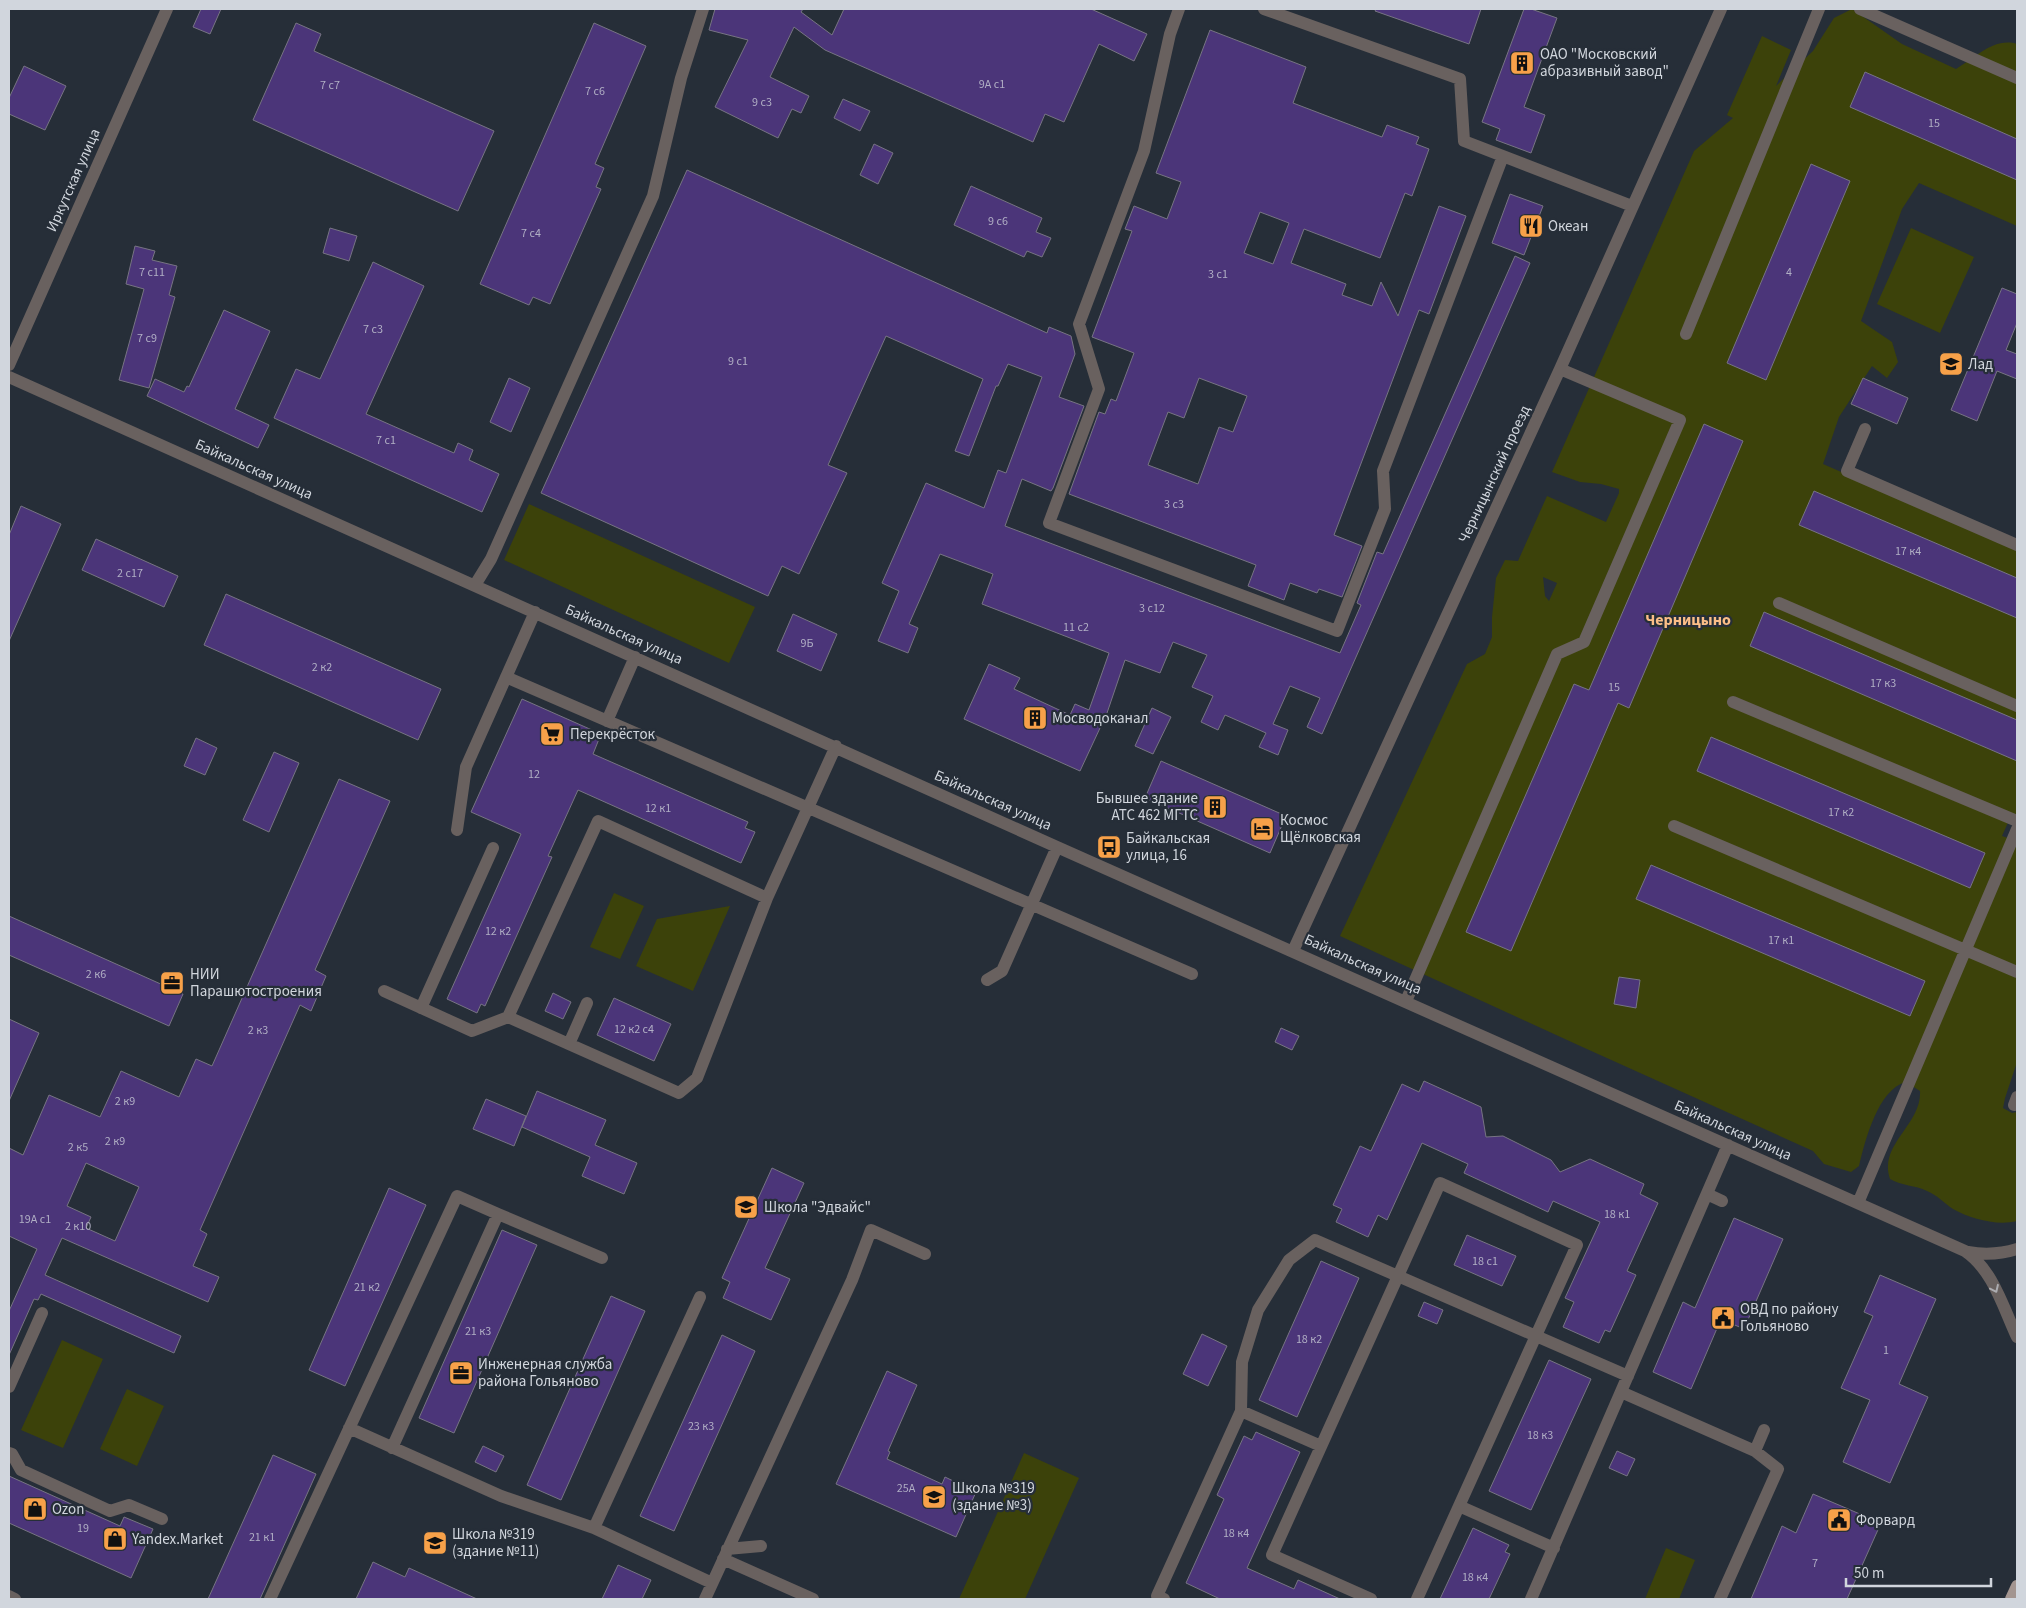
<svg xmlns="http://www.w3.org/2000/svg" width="2026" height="1608" font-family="'Source Sans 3',sans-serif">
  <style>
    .green { fill: #3c420a; fill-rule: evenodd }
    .building { fill: #4b3579; stroke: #777483; fill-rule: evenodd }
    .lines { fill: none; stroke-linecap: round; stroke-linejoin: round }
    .minor { stroke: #69615f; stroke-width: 12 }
    .major { stroke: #a39590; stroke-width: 12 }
    .oneway { stroke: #adadb1 }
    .labels { text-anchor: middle; stroke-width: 4.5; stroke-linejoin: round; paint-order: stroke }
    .number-label { font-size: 12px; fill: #b0aec4 }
    .poi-label { font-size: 15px; fill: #d1d6dd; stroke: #262e38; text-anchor: start }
    .street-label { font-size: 15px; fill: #d1d6dd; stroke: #262e38 }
    .neighbourhood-label { font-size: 16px; font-weight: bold; fill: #fbbe87; stroke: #262e38 }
  </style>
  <rect width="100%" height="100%" fill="#262e38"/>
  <path class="green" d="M1852 9 1902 44 1956 69C1975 58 1994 37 2017 44V139L1865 73 1850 107 2017 180V226L1919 183 1902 209 1861 321 1892 342 1898 362 1887 378 1872 366 1839 417 1823 464 2017 549V578L1814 491 1800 525 2017 618V720L1764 612 1750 646 2017 761V816L2010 818 2002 836 2017 841V1062L2005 1098 2003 1108 2012 1113 2017 1112V1221C1997 1226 1971 1219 1953 1209 1944 1203 1937 1195 1927 1191 1915 1185 1902 1186 1890 1179 1878 1144 1922 1125 1920 1091L1906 1082C1878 1089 1865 1141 1859 1166L1851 1172 1824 1164 1813 1151 1578 1045 1340 936 1467 664 1485 654 1492 637V617L1496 578 1505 560 1518 561 1547 496 1606 522 1619 493V489L1601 484 1580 482 1552 472 1694 151 1733 118 1727 115 1762 36 1791 50 1776 86 1813 51 1834 18ZM1811 165 1850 181 1766 380 1727 363ZM1704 425 1742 441 1629 707 1574 684 1589 690ZM1543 577 1557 583 1549 601 1545 596ZM1711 737 1984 853 1970 887 1697 771ZM1651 865H1652L1924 981 1637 899ZM1619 977 1640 980 1636 1008 1615 1004Z
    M1911 228 1974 257 1940 333 1877 304Z
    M529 504 755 607 729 663 504 560Z
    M614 893 644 906 620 959 590 947Z
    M730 906 693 991 636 966 657 919Z
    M62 1340 103 1359 63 1448 21 1430Z
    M127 1389 164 1406 137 1466 100 1449Z
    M1024 1453 1079 1478 1025 1599H959Z
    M1666 1548 1695 1560 1679 1599H1645Z"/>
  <path class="building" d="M201 9H221L210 34 193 27Z
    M715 9H803L801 12 832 35 844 9H1091L1147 34 1134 61 1099 44 1064 122 1045 114 1033 142 825 50 794 27 770 77 809 96 801 113 792 109 778 138 715 107 748 40 709 30Z
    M1376 9H1481L1469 44 1375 11Z
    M1524 9H1531L1557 18 1524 107 1545 115 1531 153 1496 140 1500 129 1482 122Z
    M296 23 321 34 314 51 494 131 458 211 253 120Z
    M594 23 646 46 595 164 604 168 596 187 601 189 550 304 533 297 529 305 480 284Z
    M1210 30 1306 67 1293 103 1382 137 1387 125 1419 137 1416 144 1429 149 1412 196 1405 193 1380 258 1304 229 1291 263 1346 284 1342 295 1372 306 1381 282 1398 316 1439 206 1466 216 1429 314 1419 310 1334 535 1362 546 1342 597 1319 589 1317 593 1290 583 1284 600 1248 586 1256 565 1069 494 1099 412 1105 414 1111 399 1116 401 1134 353 1092 337 1132 231 1125 229 1134 206 1167 219 1181 182 1156 173ZM1260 212 1289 223 1273 264 1244 253ZM1199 378 1247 396 1233 432 1219 427 1198 484 1148 465 1168 412 1184 418Z
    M24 66 66 86 45 130 9 114V98Z
    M1865 72 2017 139V180L1850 107Z
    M843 99 870 111 860 131 834 118Z
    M874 144 893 153 878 184 860 175Z
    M1811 164 1850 181 1766 380 1727 363Z
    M687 170 1047 333 1049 327 1071 336 1075 354 1059 397 1084 406 1053 488 1051 491 1022 479 1005 526 1340 653 1361 605 1357 603 1377 552 1383 554 1515 256 1530 263 1322 734 1307 727 1320 698 1290 686 1273 724 1288 730 1278 755 1259 747 1266 733 1225 715 1218 730 1201 722 1213 696 1192 687 1207 655 1173 642 1160 673 1125 660 1107 713 1080 771 964 719 989 664 1020 678 1014 689 1070 715 1075 704 1089 710 1109 653 982 604 993 574 940 554 909 624 918 628 908 653 878 641 899 591 882 583 926 483 984 508 998 470 1006 473 1042 377 1008 364 998 386H996L969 456 955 451 983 379 886 336 828 465 847 473 799 574 782 566 768 596 541 493Z
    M971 186 1042 218 1036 232 1051 238 1042 257 1027 251 1024 257 954 225Z
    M1510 194 1543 206 1524 255 1492 243Z
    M330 228 357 236 349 261 323 253Z
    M135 246 155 251 152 260 177 266 169 295 175 297 149 388 119 380 144 289 126 284Z
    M373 262 424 286 366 414 454 453 458 443 473 450 469 460 499 474 482 512 274 418 296 369 320 379Z
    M2002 288 2017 294V323L2006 350 2017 354V379L1997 371 1977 421 1951 410Z
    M224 310 270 331 235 409 269 425 258 448 147 396 155 379 184 392 187 386 189 387Z
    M509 378 530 388 511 432 490 422Z
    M1863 378 1908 398 1897 424 1851 404Z
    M1704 424 1743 441 1629 708 1618 703 1511 951 1466 932 1574 684 1589 690Z
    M1814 491 2017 578V618L1799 525Z
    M21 506 61 524 9 641V535Z
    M96 539 178 576 164 607 82 570Z
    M226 594 441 689 418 740 204 645Z
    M1764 612 2017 720V761L1750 646Z
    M793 614 837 634 821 671 777 651Z
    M522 699 601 734 593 754 748 822 745 828 755 832 741 863 578 790 548 856 552 857 485 1006 481 1004 477 1013 447 999 521 834 471 812Z
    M1152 708 1171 717 1153 754 1135 746Z
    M1711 737 1985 853 1970 888 1697 771Z
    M196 738 217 748 205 775 184 766Z
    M274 752 299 763 269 832 243 820Z
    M1161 761 1286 816 1270 853 1145 798Z
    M339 779 390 801 315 970 326 976 311 1011 300 1005 200 1230 207 1234 193 1266 219 1277 208 1302 62 1238 45 1275 181 1336 174 1353 41 1294 38 1300 34 1299 9 1355V1311L37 1249 9 1236V1148L23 1155 49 1095 100 1117 121 1071 179 1097 196 1059 212 1066ZM86 1163 139 1187 115 1241 86 1228 91 1217 67 1206Z
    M1651 865 1925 981 1910 1016 1636 899Z
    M9 916 183 994 169 1026 9 955Z
    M1619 977 1640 980 1636 1008 1614 1004Z
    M553 993 571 1002 563 1019 545 1011Z
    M614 998 671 1024 654 1061 597 1035Z
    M9 1019 39 1033 9 1101Z
    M1281 1028 1299 1036 1292 1050 1275 1042Z
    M1424 1081 1481 1107 1486 1137 1503 1136 1551 1160 1560 1172 1590 1159 1644 1184 1640 1194 1658 1203 1627 1271 1636 1275 1610 1332 1605 1330 1599 1343 1563 1327 1574 1302 1565 1298 1600 1222 1553 1201 1548 1212 1464 1173 1468 1164 1422 1143 1387 1220 1378 1215 1368 1237 1336 1222 1342 1209 1333 1205 1360 1146 1371 1151 1402 1084 1419 1092Z
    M537 1091 606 1120 595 1145 637 1163 624 1194 582 1176 590 1157 522 1127Z
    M486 1099 526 1116 514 1146 473 1129Z
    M772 1168 804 1183 765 1268 790 1279 771 1320 723 1298 730 1282 722 1278Z
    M389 1188 426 1205 345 1386 309 1370Z
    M1734 1218 1783 1239 1744 1329 1721 1319 1691 1389 1653 1372 1683 1302 1695 1308Z
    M502 1230 537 1245 454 1433 419 1418Z
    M1467 1235 1516 1256 1502 1286 1454 1265Z
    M1321 1261 1359 1278 1297 1417 1259 1400Z
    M1880 1275 1936 1299 1899 1384 1928 1397 1890 1483 1843 1462 1870 1400 1841 1388 1873 1316 1864 1312Z
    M611 1296 645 1311 561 1500 527 1485Z
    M1424 1302 1443 1310 1437 1324 1418 1316Z
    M1202 1334 1227 1346 1208 1386 1183 1374Z
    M722 1335 755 1351 674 1531 640 1516Z
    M1549 1360 1591 1379 1531 1510 1489 1491Z
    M887 1371 917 1385 888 1451 890 1452 887 1459 942 1484 945 1477 976 1492 956 1537 836 1484Z
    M1256 1432 1300 1452 1247 1568 1294 1589 1298 1580 1340 1599H1220L1186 1583 1224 1499 1217 1495 1244 1436 1252 1440Z
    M483 1446 504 1456 496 1472 475 1462Z
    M1617 1451 1635 1459 1627 1476 1609 1468Z
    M273 1455 316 1474 260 1599H208Z
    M9 1476 120 1526 124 1517 153 1529 131 1578 9 1523Z
    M1813 1494 1881 1523 1847 1599H1751L1782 1526 1796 1533Z
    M1473 1528 1509 1545 1505 1552 1510 1554 1489 1599H1440Z
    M373 1562 405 1577 409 1568 477 1599H356Z
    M618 1565 651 1580 642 1599H602Z"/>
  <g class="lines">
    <path class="minor" d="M1179 9 1170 34 1144 151 1079 324 1099 389 1049 523 1337 631 1385 509 1383 471 1503 156
      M1264 9 1460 79 1464 141 1632 206
      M1860 9 2017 78
      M1686 334 1819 9
      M9 365 167 9
      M9 377 1057 847 1965 1251C1993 1270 2003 1307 2017 1337
      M1865 429 1847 471 2017 545
      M475 585 491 559 653 196 681 78 703 9
      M1779 603 2017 706
      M506 677 1192 974
      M1733 702 2017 821
      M607 721 635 657
      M1674 826 2017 972
      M457 830 466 767 535 612
      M767 898 598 821 508 1017 679 1093 697 1078 767 898 836 746
      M1293 951 1560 369 1721 9
      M987 980 1002 971 1057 847
      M384 991 472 1031 508 1017
      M1406 1001 1557 654 1584 642 1680 420 1560 369
      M421 1008 493 848
      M569 1044 587 1003
      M2014 1105 2017 1097
      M1707 1194 1722 1201
      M1858 1203 2017 829
      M498 1214 602 1258
      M1968 1252C1985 1255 2001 1254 2017 1249
      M9 1387 42 1313
      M1621 1392 1755 1451 1778 1469 1720 1599
      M1241 1411 1321 1446
      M349 1428 501 1496 594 1528 712 1583
      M1755 1451 1764 1430
      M9 1453 12 1454 21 1470 110 1511 129 1505 162 1519
      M1459 1506 1554 1548
      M594 1528 700 1297
      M727 1549 761 1546
      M723 1559 813 1599
      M9 1596 15 1599
      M270 1599 457 1196 498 1214 392 1448
      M705 1599 852 1280 871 1230 925 1254
      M1164 1599 1157 1596 1241 1411 1242 1362 1258 1310 1289 1260 1315 1240 1628 1376
      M1371 1599 1272 1555 1440 1183 1577 1245 1417 1599
      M1531 1599 1728 1145"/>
    <path class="major" d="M2011 1599 2017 1586"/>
  </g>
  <defs><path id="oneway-chevron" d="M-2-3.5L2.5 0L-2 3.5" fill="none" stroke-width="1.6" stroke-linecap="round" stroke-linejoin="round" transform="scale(1.25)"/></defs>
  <use class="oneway" href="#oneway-chevron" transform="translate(1995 1289) rotate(65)"/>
  <defs>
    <symbol id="building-square" viewBox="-11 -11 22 22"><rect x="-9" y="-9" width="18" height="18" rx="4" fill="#f7a149" stroke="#262e38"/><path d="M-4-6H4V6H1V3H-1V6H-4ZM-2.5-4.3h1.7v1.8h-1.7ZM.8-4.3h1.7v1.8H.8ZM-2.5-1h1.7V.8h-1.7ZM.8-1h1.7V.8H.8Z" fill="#111"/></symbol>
    <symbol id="restaurant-square" viewBox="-11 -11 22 22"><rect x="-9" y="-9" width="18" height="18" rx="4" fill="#f7a149" stroke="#262e38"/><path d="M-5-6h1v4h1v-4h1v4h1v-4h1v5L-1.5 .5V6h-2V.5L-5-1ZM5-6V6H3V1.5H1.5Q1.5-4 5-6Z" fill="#111"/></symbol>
    <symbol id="school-square" viewBox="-11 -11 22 22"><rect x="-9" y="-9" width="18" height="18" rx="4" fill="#f7a149" stroke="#262e38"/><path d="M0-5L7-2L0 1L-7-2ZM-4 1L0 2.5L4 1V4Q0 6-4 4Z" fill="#111"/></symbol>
    <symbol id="supermarket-square" viewBox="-11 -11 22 22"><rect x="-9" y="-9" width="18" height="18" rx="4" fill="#f7a149" stroke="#262e38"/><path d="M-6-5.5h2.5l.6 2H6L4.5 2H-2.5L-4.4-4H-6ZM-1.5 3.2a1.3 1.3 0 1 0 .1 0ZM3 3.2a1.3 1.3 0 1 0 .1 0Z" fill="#111"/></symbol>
    <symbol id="hotel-square" viewBox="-11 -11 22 22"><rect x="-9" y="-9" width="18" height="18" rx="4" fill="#f7a149" stroke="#262e38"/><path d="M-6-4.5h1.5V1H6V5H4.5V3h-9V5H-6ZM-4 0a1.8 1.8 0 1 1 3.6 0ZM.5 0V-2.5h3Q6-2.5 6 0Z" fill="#111"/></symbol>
    <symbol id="bus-square" viewBox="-11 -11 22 22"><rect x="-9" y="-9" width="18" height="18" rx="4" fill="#f7a149" stroke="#262e38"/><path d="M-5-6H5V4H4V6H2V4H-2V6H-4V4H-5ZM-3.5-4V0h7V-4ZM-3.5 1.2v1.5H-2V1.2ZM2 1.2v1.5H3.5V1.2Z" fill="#111"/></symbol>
    <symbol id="office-square" viewBox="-11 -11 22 22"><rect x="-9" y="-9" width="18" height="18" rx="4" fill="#f7a149" stroke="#262e38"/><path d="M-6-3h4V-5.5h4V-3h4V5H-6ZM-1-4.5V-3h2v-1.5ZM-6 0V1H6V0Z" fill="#111"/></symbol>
    <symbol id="civic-square" viewBox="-11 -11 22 22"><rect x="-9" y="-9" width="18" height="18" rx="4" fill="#f7a149" stroke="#262e38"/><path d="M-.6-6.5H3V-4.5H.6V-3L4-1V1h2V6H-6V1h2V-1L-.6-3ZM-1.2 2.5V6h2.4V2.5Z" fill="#111"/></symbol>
    <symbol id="shop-square" viewBox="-11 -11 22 22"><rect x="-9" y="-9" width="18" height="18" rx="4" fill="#f7a149" stroke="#262e38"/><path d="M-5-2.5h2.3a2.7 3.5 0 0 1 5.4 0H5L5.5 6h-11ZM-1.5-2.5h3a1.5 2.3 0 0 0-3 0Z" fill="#111"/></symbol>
  </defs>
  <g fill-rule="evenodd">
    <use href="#building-square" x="1508" y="49" width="28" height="28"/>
    <use href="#restaurant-square" x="1517" y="212" width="28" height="28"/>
    <use href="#school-square" x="1937" y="350" width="28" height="28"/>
    <use href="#building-square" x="1021" y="704" width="28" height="28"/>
    <use href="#supermarket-square" x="538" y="720" width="28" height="28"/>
    <use href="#building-square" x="1201" y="793" width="28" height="28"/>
    <use href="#hotel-square" x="1248" y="815" width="28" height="28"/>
    <use href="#bus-square" x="1095" y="833" width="28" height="28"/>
    <use href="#office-square" x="158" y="969" width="28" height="28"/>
    <use href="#school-square" x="732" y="1193" width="28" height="28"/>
    <use href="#civic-square" x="1709" y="1304" width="28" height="28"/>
    <use href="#office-square" x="447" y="1359" width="28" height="28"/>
    <use href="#school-square" x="920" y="1483" width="28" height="28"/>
    <use href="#shop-square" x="21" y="1495" width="28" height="28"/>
    <use href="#civic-square" x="1825" y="1506" width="28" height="28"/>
    <use href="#shop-square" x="101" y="1525" width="28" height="28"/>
    <use href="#school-square" x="421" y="1529" width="28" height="28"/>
  </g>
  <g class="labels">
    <g class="number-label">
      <text x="992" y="88">9А с1</text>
      <text x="330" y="89">7 с7</text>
      <text x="595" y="95">7 с6</text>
      <text x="762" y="106">9 с3</text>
      <text x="1934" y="127">15</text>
      <text x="998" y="225">9 с6</text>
      <text x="531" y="237">7 с4</text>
      <text x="152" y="276">7 с11</text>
      <text x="1789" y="276">4</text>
      <text x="1218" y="278">3 с1</text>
      <text x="373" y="333">7 с3</text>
      <text x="147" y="342">7 с9</text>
      <text x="738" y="365">9 с1</text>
      <text x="386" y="444">7 с1</text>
      <text x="1174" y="508">3 с3</text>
      <text x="1908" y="555">17 к4</text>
      <text x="130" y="577">2 c17</text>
      <text x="1152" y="612">3 с12</text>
      <text x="1076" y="631">11 с2</text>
      <text x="807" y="647">9Б</text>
      <text x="322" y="671">2 к2</text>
      <text x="1883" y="687">17 к3</text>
      <text x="1614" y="691">15</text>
      <text x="534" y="778">12</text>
      <text x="658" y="812">12 к1</text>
      <text x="1841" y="816">17 к2</text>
      <text x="498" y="935">12 к2</text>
      <text x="1781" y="944">17 к1</text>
      <text x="96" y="978">2 к6</text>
      <text x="634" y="1033">12 к2 с4</text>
      <text x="258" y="1034">2 к3</text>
      <text x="125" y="1105">2 к9</text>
      <text x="115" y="1145">2 к9</text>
      <text x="78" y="1151">2 к5</text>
      <text x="1617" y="1218">18 к1</text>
      <text x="35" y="1223">19A с1</text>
      <text x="78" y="1230">2 к10</text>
      <text x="1485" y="1265">18 с1</text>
      <text x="367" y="1291">21 к2</text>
      <text x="478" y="1335">21 к3</text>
      <text x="1309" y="1343">18 к2</text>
      <text x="1886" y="1354">1</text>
      <text x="701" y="1430">23 к3</text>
      <text x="1540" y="1439">18 к3</text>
      <text x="906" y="1492">25А</text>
      <text x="83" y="1532">19</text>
      <text x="1236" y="1537">18 к4</text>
      <text x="262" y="1541">21 к1</text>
      <text x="1815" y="1567">7</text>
      <text x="1475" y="1581">18 к4</text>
    </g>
    <g class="poi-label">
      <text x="1540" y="59">ОАО "Московский<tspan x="1540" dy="17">абразивный завод"</tspan></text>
      <text x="1548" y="231">Океан</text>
      <text x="1968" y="369">Лад</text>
      <text x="1052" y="723">Мосводоканал</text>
      <text x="570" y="739">Перекрёсток</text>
      <text x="1198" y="803" text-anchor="end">Бывшее здание<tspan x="1198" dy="17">АТС 462 МГТС</tspan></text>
      <text x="1280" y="825">Космос<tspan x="1280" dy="17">Щёлковская</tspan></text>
      <text x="1126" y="843">Байкальская<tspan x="1126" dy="17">улица, 16</tspan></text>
      <text x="190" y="979">НИИ<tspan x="190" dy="17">Парашютостроения</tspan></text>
      <text x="764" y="1212">Школа "Эдвайс"</text>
      <text x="1740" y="1314">ОВД по району<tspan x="1740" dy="17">Гольяново</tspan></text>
      <text x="478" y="1369">Инженерная служба<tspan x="478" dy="17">района Гольяново</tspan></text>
      <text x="952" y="1493">Школа №319<tspan x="952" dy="17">(здание №3)</tspan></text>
      <text x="52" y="1514">Ozon</text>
      <text x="1856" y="1525">Форвард</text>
      <text x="452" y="1539">Школа №319<tspan x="452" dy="17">(здание №11)</tspan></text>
      <text x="132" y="1544">Yandex.Market</text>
    </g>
    <g class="street-label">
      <text transform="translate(73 180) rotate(-66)" y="5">Иркутская улица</text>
      <text transform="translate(254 469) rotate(24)" y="5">Байкальская улица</text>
      <text transform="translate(1494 474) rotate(-65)" y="5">Черницынский проезд</text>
      <text transform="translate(624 634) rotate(24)" y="5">Байкальская улица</text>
      <text transform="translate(993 800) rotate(24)" y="5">Байкальская улица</text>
      <text transform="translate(1363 964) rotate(24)" y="5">Байкальская улица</text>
      <text transform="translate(1733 1130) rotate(24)" y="5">Байкальская улица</text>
    </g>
    <g class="neighbourhood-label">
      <text x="1688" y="625">Черницыно</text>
    </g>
  </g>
  <rect width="2026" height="1608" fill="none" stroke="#d1d6dd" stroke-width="20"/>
  <path d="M1846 1578v8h145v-8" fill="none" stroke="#d1d6dd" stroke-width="2.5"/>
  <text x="1854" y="1578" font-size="15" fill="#d1d6dd" stroke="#262e38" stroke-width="4" paint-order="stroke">50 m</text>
</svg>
